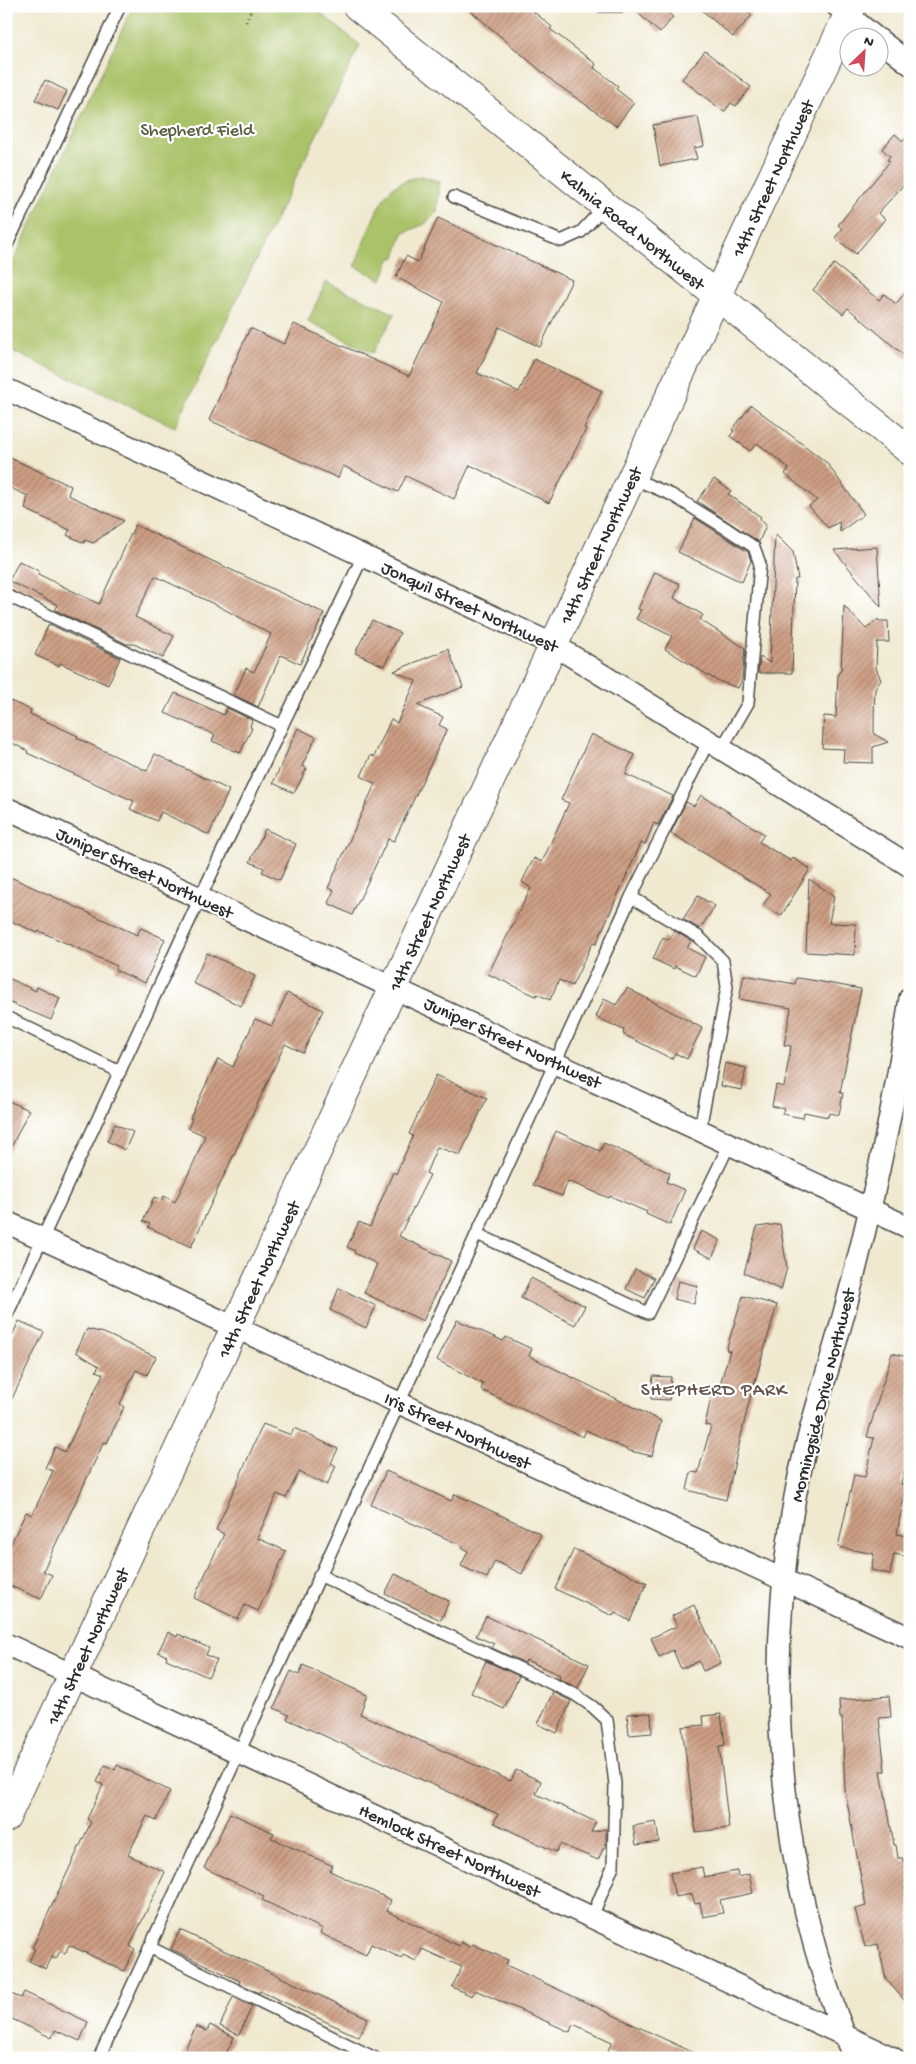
<svg xmlns="http://www.w3.org/2000/svg" width="916" height="2064" font-family="'Gochi Hand',sans-serif">
  <style>
    .park { fill: #aac268; stroke: #6a764a }
    .building { fill: url(#building-hatch) }
    .lines { fill: none; stroke-linecap: round; stroke-linejoin: round }
    .service-casing { stroke: #494844; stroke-width: 14 }
    .minor-casing { stroke: #494844; stroke-width: 24 }
    .tertiary-casing { stroke: #494844; stroke-width: 30 }
    .path { stroke: #494844; stroke-width: 3; stroke-dasharray: 1 4; stroke-linecap: butt }
    .service { stroke: #fff; stroke-width: 11 }
    .minor { stroke: #fff; stroke-width: 21 }
    .tertiary { stroke: #fff; stroke-width: 28 }
    .labels { text-anchor: middle; stroke-width: 4.5; stroke-linejoin: round; paint-order: stroke }
    .park-label { font-size: 18px; fill: #576040; stroke: #fff }
    .street-label { font-size: 18px; fill: #2b2b2b; stroke: #fff }
    .neighbourhood-label { font-size: 19px; letter-spacing: 1px; fill: #64534a; stroke: #fff }
  </style>
  <defs>
    <pattern id="building-hatch" width="6" height="6" patternUnits="userSpaceOnUse" patternTransform="scale(1.25)"><rect width="6" height="6" fill="#cd9e83"/><path d="M-1 1l2-2M0 6l6-6M5 7l2-2" fill="none" stroke="#a7816b"/></pattern>
  </defs>
  <rect width="100%" height="100%" fill="#fff"/>
  <filter id="ink" filterUnits="userSpaceOnUse"><feTurbulence type="fractalNoise" baseFrequency=".02" numOctaves="2"/><feDisplacementMap in="SourceGraphic" scale="10" xChannelSelector="R" yChannelSelector="G"/><feConvolveMatrix kernelMatrix="1 2 1 2 8 2 1 2 1" color-interpolation-filters="sRGB"/></filter>
  <filter id="wash" filterUnits="userSpaceOnUse"><feTurbulence type="fractalNoise" baseFrequency=".0096" numOctaves="4" result="noise"/><feDisplacementMap in="SourceGraphic" scale="20" xChannelSelector="R" yChannelSelector="G"/><feGaussianBlur stdDeviation="1.12" result="paint"/><feColorMatrix in="noise" values="0 0 0 0 0 0 0 0 0 0 0 0 0 0 0 0 0 1.4 0 .05"/><feComposite in="paint" operator="in"/></filter>
  <g filter="url(#wash)">
    <rect width="100%" height="100%" fill="#f0e9d0"/>
    <path class="park" d="M133 6H312L360 45 175 427 6 348V277Z
      M421 176 440 182 437 212 425 224 403 233 395 257 390 259 382 280 355 266C362 247 378 200 392 188 400 182 411 178 421 176Z
      M326 282 395 314 373 353 308 321Z"/>
    <g id="blocks">
      <path class="building" d="M465 6H527L552 27 550 29 596 64 594 68 618 86 616 89 634 103 616 126 555 83Z
        M630 6H660L673 17 660 33Z
        M697 6H742L752 15 733 37Z
        M705 51 751 87 736 106 731 103 724 112 682 79Z
        M45 80 67 91 58 110 35 100Z
        M698 117 704 146 694 148 697 159 660 166 653 125Z
        M910 133V178L878 213 885 219 856 254 835 238 842 229 838 225 890 161 887 160 890 156 882 149 895 134 903 141Z
        M438 218 572 280 540 347 499 327 477 373 519 392 534 359 602 391 584 428 586 429 549 503 470 465 454 499 406 476 398 492 343 466 338 478 209 420 250 328 284 344 294 324 409 376 444 302 396 277 406 256 418 262Z
        M834 264 879 300 884 294 896 304 910 287V360L848 308 843 314 813 290Z
        M751 405 826 462 864 514 840 532 839 522 828 528 809 506 817 500 785 474 789 468 757 443 750 451 730 436 734 431 732 430Z
        M6 456 71 486 68 495 124 521 93 543 85 540 84 543 67 535 70 530 25 509 28 496 6 486Z
        M714 479 731 491 728 494 761 517 760 519 766 525 759 542 697 501Z
        M695 518 748 552 751 561 742 582 678 552Z
        M135 525 324 613 300 664 281 655 258 707 234 695 246 668 254 672 271 634 218 606 155 576 135 617 174 636 163 658 134 644H127L55 610 58 605 9 581 19 561 39 571 38 574 99 604Z
        M775 534 793 552 798 579H795L792 673H758L760 657 770 663Z
        M877 547 881 607 834 550Z
        M655 572 680 584 674 598 703 615 700 620 745 648 742 680 738 688 716 680 665 649 672 636 636 619 641 610 638 609Z
        M844 606 866 629 878 619V621H888L889 642H877L876 668 881 680 875 689 874 719V734L888 742 873 747V763L843 762 844 749 822 748 824 716 836 717 838 674 841 670Z
        M372 620 400 633 384 666 355 653Z
        M49 624 120 658 108 685 60 663 59 666 35 655Z
        M448 649 463 687 417 705 443 717 439 725 447 729 394 841 388 839 352 915 328 903 334 890 328 888 375 784 361 776 371 755 374 757 391 719 397 723 416 681 394 671Z
        M175 693 224 715 227 708 252 720 250 727 252 728 240 753 212 741 215 735 165 713Z
        M6 699 31 710 30 714 78 736 77 738 147 771 155 754 229 790 209 835 161 812 157 821 130 809 134 801 27 753 28 751 6 740Z
        M298 728 316 737 302 766 307 768 294 793 273 783Z
        M591 734 635 755 625 774 673 796 658 825 654 823 645 844 641 843 596 944 593 942 572 986 559 980 550 1000 537 994 536 996 488 974 531 888 522 882 534 858 542 862 569 803 561 800Z
        M701 795 764 834 759 842 791 861 793 858 810 869 781 916 763 905 771 894 671 833 686 802 694 806Z
        M265 829 296 844 280 880 262 872 264 868 250 862Z
        M6 875 137 935 141 928 165 939 145 983 115 970 117 966 39 931 38 933 6 919Z
        M809 879 834 896 829 923 856 924 855 955 806 952Z
        M698 896 715 906 700 929 683 919Z
        M675 931 691 941 687 948 705 957 696 976 675 966 674 969 653 959 663 937 669 940Z
        M207 953 255 976 241 1006 193 983Z
        M744 975 795 984 796 978 805 979 861 989 840 1093H843L839 1115 829 1113 828 1117 804 1112 803 1118 782 1114 784 1109 772 1106 776 1085 784 1087 791 1046 784 1045 791 1008 739 999Z
        M6 977 36 991 37 987 60 998 51 1020 6 1001Z
        M627 988 702 1028 687 1059 675 1053 672 1059 623 1034 624 1030 596 1017 604 999 616 1005Z
        M287 993 323 1010 303 1053 285 1044 191 1247 148 1227 150 1224 143 1221 154 1197 162 1200 164 1196 175 1202 194 1162 205 1136 188 1128 192 1119 190 1118 218 1059 233 1067 255 1019 272 1026Z
        M725 1063 746 1068 742 1090 721 1086Z
        M436 1075 487 1098 460 1155 437 1147 426 1173 430 1175 399 1236 451 1261 423 1321 364 1293 377 1264 354 1253 355 1251 347 1247 359 1222 370 1227 393 1172 396 1174 413 1136 409 1134Z
        M6 1100 29 1110 6 1158Z
        M115 1124 133 1132 125 1150 107 1141Z
        M556 1131 600 1151 604 1143 670 1173 666 1182 685 1190 670 1225 646 1214 647 1212 610 1196 609 1198 568 1181 562 1196 533 1185Z
        M780 1224 787 1268 781 1290 744 1273 757 1227Z
        M701 1231 720 1240 712 1258 693 1249Z
        M635 1269 654 1278 645 1298 626 1289Z
        M531 1278 585 1306 575 1325 521 1298Z
        M678 1281 698 1286 694 1304 674 1299Z
        M339 1288 376 1306 366 1328 330 1310Z
        M743 1296 777 1305 749 1402 726 1500 687 1490 691 1472 698 1473 711 1426 705 1425 712 1393 717 1394 730 1351 726 1350Z
        M457 1320 503 1341 506 1337 532 1349 529 1356 661 1421 652 1456 630 1451 586 1430 583 1437 481 1390 483 1384 437 1360Z
        M19 1321 44 1332 6 1411V1349Z
        M87 1329 104 1333 156 1357 147 1375 136 1370 120 1404 124 1407 107 1443 104 1442 43 1571 52 1575 41 1599 6 1584V1554L26 1512 32 1515 53 1471 45 1468 55 1447 65 1452 103 1374 96 1371 99 1366 76 1352Z
        M892 1353 910 1358V1448L901 1484 906 1485 897 1534 910 1537V1557L894 1554 890 1574 871 1570 874 1554 838 1547 854 1475 865 1477 874 1438 867 1437Z
        M653 1376 671 1377 669 1400 651 1399Z
        M263 1424 291 1435 294 1428 338 1449 331 1463 336 1466 327 1485 299 1472 286 1498 277 1494 257 1538 286 1551 258 1611 245 1605 238 1619 194 1598 224 1534 216 1530Z
        M386 1471 451 1501 455 1494 541 1534 522 1574 495 1561 487 1578 461 1566 468 1551 462 1548 463 1546 371 1505Z
        M574 1549 647 1583 630 1621 615 1613 613 1616 555 1589Z
        M395 1574 449 1601 441 1620 385 1594Z
        M694 1605 721 1663 703 1671 699 1661 681 1669 673 1650 659 1657 651 1638 677 1626 672 1616Z
        M486 1616 589 1664 578 1688 559 1679 560 1675 526 1660 525 1663 492 1648 494 1644 476 1636Z
        M168 1632 177 1637 178 1634 209 1648 206 1655 217 1660 208 1677 166 1659 167 1656 158 1652Z
        M486 1661 519 1676 504 1709 471 1693Z
        M303 1665 367 1695 360 1714 511 1781 516 1770 541 1781 536 1794 596 1822 591 1832 606 1829V1843L598 1860 560 1844 556 1852 494 1823 498 1814 287 1719 289 1715 274 1708 291 1671 299 1675Z
        M553 1692 571 1701 557 1733 538 1724Z
        M889 1696 891 1717 879 1718 885 1771H881L894 1845H896L898 1858H903V1861L910 1860V2007L886 1979 878 1944 865 1947 855 1909 866 1906 845 1790 842 1718H840L839 1700Z
        M651 1713 652 1733 629 1735 627 1714Z
        M721 1714 725 1745 719 1746 729 1828 696 1832 682 1727 704 1725 703 1716Z
        M105 1765 115 1770 117 1765 170 1791 156 1821 147 1816 128 1855 165 1872 130 1946 135 1949 124 1971 69 1945 65 1954 60 1951 56 1959 52 1957 46 1969 29 1961 35 1949 32 1948 91 1822 87 1819 103 1785 97 1782Z
        M230 1813 274 1833 271 1838 333 1866 330 1871 391 1900 387 1911 459 1946 460 1942 470 1947 472 1944 508 1960 506 1965 705 2058H618L607 2053 612 2042 573 2024 570 2032 475 1990 472 1996 452 1987 462 1967 422 1949 416 1961 403 1955 401 1958 371 1944 366 1955 320 1933 323 1929 262 1900 264 1896 204 1868Z
        M656 1822 659 1842 636 1845 633 1826Z
        M702 1867 704 1877 737 1871 738 1877 749 1874 753 1893 720 1900 723 1913 703 1917 700 1903 695 1904 692 1894 675 1897 670 1873Z
        M180 1930 368 2018 359 2037 260 1991 259 1993 239 1983 240 1981 171 1949Z
        M24 1992 88 2022 80 2041 55 2030 52 2038 6 2016V2004L11 1994 21 1998Z
        M233 1997 252 2006 239 2035 220 2026Z
        M210 2025 234 2037 224 2058H181L196 2026 207 2031Z"/>
    </g>
  </g>
  <g filter="url(#ink)">
    <use href="#blocks" fill-opacity="0" stroke="#494844" stroke-width="1"/>
    <g class="lines">
      <defs>
        <path id="service" d="M601 6H623
          M454 197 561 241 581 232 605 206
          M6 247 120 6
          M632 478 672 495 727 529 754 547 760 564 748 703 722 748
          M6 595 282 726
          M6 1017 120 1072
          M700 1129 727 987 723 961 699 937 631 897 709 740
          M477 1234 648 1313 730 1143
          M6 1317 200 898 363 556
          M319 1575 574 1694 593 1707 607 1720 615 1784 613 1866 592 1917
          M149 1947 375 2058
          M99 2058 631 897"/>
        <path id="minor" d="M837 6 876 38
          M878 39 910 64
          M6 389 554 645 910 866
          M6 808 910 1228
          M6 1222 910 1638
          M6 1644 893 2058
          M854 2058C779 1883 762 1683 795 1497 807 1430 830 1367 847 1302 873 1202 896 1100 910 998"/>
        <path id="tertiary" d="M357 6 910 451
          M6 1818 852 6"/>
      </defs>
      <use href="#service" class="service-casing"/>
      <use href="#minor" class="minor-casing"/>
      <use href="#tertiary" class="tertiary-casing"/>
      <path class="path" d="M246 22 253 6"/>
      <use href="#service" class="service"/>
      <use href="#minor" class="minor"/>
      <use href="#tertiary" class="tertiary"/>
    </g>
  </g>
  <g class="labels">
    <g class="park-label">
      <text x="197" y="135">Shepherd Field</text>
    </g>
    <g class="street-label">
      <text transform="translate(772 178) rotate(-65)" y="6">14th Street Northwest</text>
      <text transform="translate(633 229) rotate(39)" y="6">Kalmia Road Northwest</text>
      <text transform="translate(600 545) rotate(-65)" y="6">14th Street Northwest</text>
      <text transform="translate(470 606) rotate(25)" y="6">Jonquil Street Northwest</text>
      <text transform="translate(145 872) rotate(25)" y="6">Juniper Street Northwest</text>
      <text transform="translate(429 912) rotate(-65)" y="6">14th Street Northwest</text>
      <text transform="translate(513 1042) rotate(25)" y="6">Juniper Street Northwest</text>
      <text transform="translate(258 1279) rotate(-65)" y="6">14th Street Northwest</text>
      <text transform="translate(822 1395) rotate(-76)" y="6">Morningside Drive Northwest</text>
      <text transform="translate(458 1430) rotate(25)" y="6">Iris Street Northwest</text>
      <text transform="translate(87 1646) rotate(-65)" y="6">14th Street Northwest</text>
      <text transform="translate(450 1850) rotate(25)" y="6">Hemlock Street Northwest</text>
    </g>
    <g class="neighbourhood-label">
      <text x="714" y="1395">SHEPHERD PARK</text>
    </g>
  </g>
  <rect width="916" height="2064" fill="none" stroke="#fff" stroke-width="25"/>
  <g transform="translate(864 52) rotate(25)"><circle r="24" fill="#ffffff" stroke="#aaaaaa"/>
  <path d="M0-4L9 19L0 12L-9 19Z" fill="#d1495b"/>
  <text y="-8" font-size="14" font-weight="bold" text-anchor="middle" fill="#2b2b2b">N</text>
  </g>
</svg>
